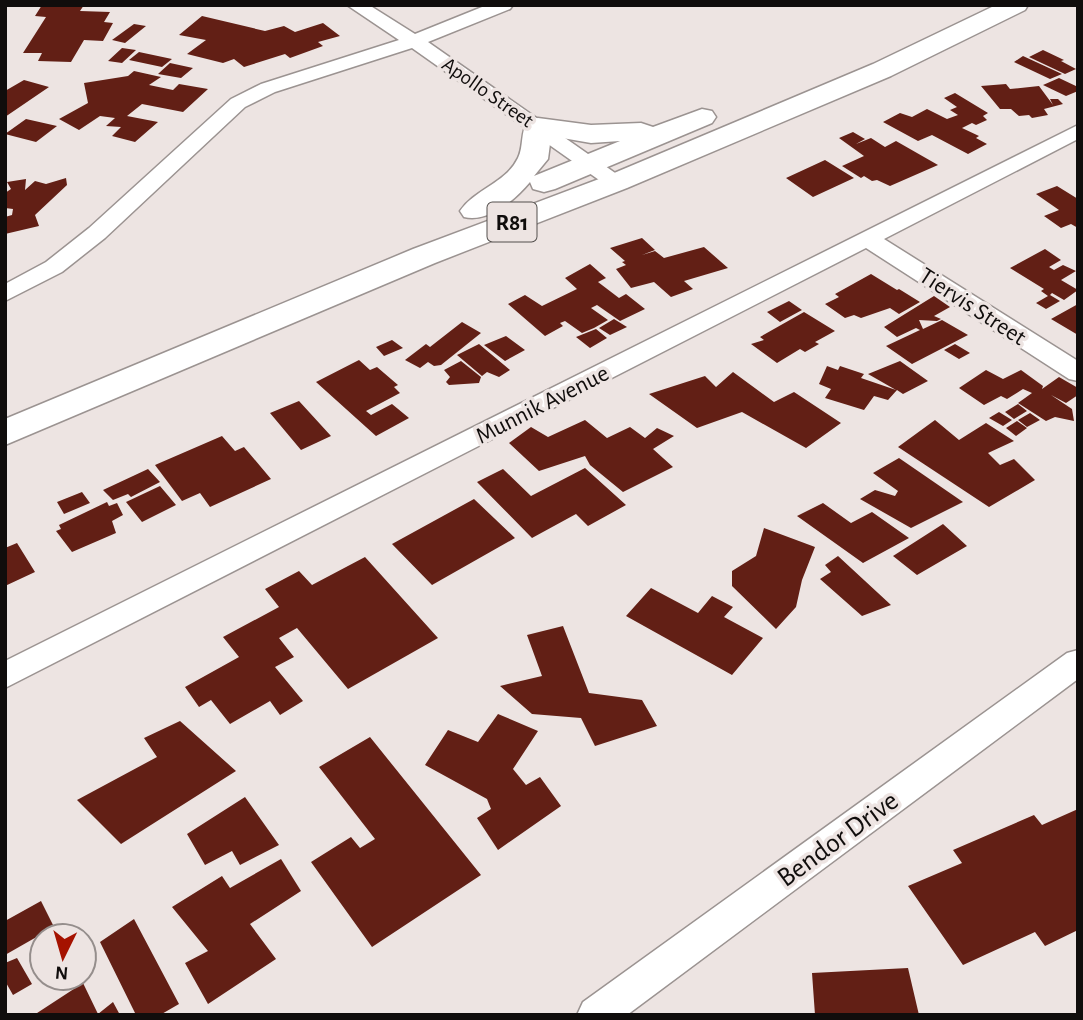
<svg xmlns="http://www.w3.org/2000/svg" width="1083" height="1020" font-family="'Alegreya Sans',sans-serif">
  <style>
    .building { fill: #621f15 }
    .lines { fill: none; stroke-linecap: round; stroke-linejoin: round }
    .street-casing { stroke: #9b9391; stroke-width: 3 }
    .primary-casing { stroke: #9b9391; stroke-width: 3 }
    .street { fill: #fff; fill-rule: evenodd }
    .primary { fill: #fff; fill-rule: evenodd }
    .labels { text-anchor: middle; stroke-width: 7; stroke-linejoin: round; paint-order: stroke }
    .far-street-label { font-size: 21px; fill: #100d0c; stroke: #ede4e2 }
    .shield { fill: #ede4e2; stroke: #524e4c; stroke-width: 2 }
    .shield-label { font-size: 23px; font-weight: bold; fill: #100d0c }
    .street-label { font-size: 24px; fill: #100d0c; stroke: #ede4e2 }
    .near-street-label { font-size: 28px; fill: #100d0c; stroke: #ede4e2 }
  </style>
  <rect width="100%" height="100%" fill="#ede4e2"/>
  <path class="building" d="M42 5H84L80 11 110 12 104 22 113 23 103 41 84 40 71 62 38 61 42 53H23L46 17 35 16Z
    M202 16 265 31 284 26 295 32 323 23 340 36 318 42 323 46 290 58 285 54 244 67 234 59 223 63 187 54 206 40 179 35Z
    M134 24 146 26 125 43 112 40Z
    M122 48 136 50 122 63 108 61Z
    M1043 50 1064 60 1061 61 1076 69 1065 74 1029 57Z
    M139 52 172 59 162 67 129 60Z
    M1023 56 1062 74 1050 79 1014 62Z
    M170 63 193 68 181 78 158 74Z
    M134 71 161 77 149 85 173 90 179 84 208 89 183 112 142 104 127 116 158 122 135 142 112 136 121 127 106 126 115 118 100 116 79 130 59 119 88 103 84 83 128 76Z
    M1059 78 1078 87V91L1066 96 1043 85Z
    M24 80 49 87 5 117V91Z
    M1006 84 1010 89 1039 86 1053 105 1050 99H1058L1063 104 1044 109 1048 115 1032 118 1029 115 1019 116 1011 109H1000L981 86Z
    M955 93 988 113 983 116 987 120 976 125 972 123 962 128 979 136 976 138 987 144 968 154 932 135 918 141 883 122 900 113 912 117 927 109 947 119 958 115 950 110 957 107 944 98Z
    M26 119 57 126 36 142 5 134Z
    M853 132 865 139 856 144 871 138 885 147 896 141 938 165 890 186 877 180 872 181 864 176 861 178 842 166 864 156 839 138Z
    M825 160 854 178 813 197 786 178Z
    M66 178 67 185 35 215 39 226 5 234V217L12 215 13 209 5 208V193L11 189 7 182 26 179 25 190 35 181 46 184Z
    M1057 186 1078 199V228L1071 224 1061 228 1044 216 1059 210 1036 194Z
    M642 238 655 250 642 255 655 251 664 258 704 247 728 268 684 281 693 289 671 297 654 282 631 288 616 269 626 265 622 262 625 261 610 248Z
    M1045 249 1061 260 1049 267 1054 270 1063 265 1076 271 1061 280 1078 290 1064 300 1052 293 1050 295 1060 301 1046 309 1036 303 1048 296 1041 291 1044 289 1010 268Z
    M590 264 606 278 598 282 619 298 626 294 645 309 620 321 597 305 591 308 608 320 594 328 582 333 565 321 560 323 563 326 545 336 508 304 525 295 542 306 577 289 565 278Z
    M871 274 897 290 899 289 920 302 899 314 890 308 861 318 854 315 845 318 825 304 839 297 835 294Z
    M934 296 950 307 934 316 941 319 937 321 919 320 923 329 942 320 968 335 912 364 886 346 920 330 916 328 897 337 884 327Z
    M789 301 802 310 780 322 767 312Z
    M1078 304V335L1051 319Z
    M804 312 835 331 815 342 819 344 805 352 800 349 777 363 751 344 764 340 760 337Z
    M614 319 627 327 610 335 599 328Z
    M462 322 481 333 441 365 434 366 428 362 420 368 405 360 426 344 430 347Z
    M596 329 607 338 590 348 576 337Z
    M506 336 525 350 505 361 484 345Z
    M392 340 403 348 384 356 376 347Z
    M479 344 510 370 499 377 487 372 482 376 457 355Z
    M955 344 970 353 959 359 944 350Z
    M359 360 370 370 377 367 398 385 394 387 400 393 366 411 371 415 392 404 409 418 376 436 316 382Z
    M461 361 481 377 479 383 449 385 446 382 450 377 444 370Z
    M900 361 928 381 903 394 897 390 888 400 874 396 864 410 825 398 831 389 819 384 827 366 838 370 840 366 864 374 861 378 896 390 868 374Z
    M986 370 1003 379 1021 370 1043 386 1042 389 1059 377 1078 388V395L1066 403 1051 395 1072 409 1074 421 1055 417 1046 421 1018 403 1032 393 1023 389 1007 399 1001 396 984 405 959 388Z
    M733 372 774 402 794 392 841 423 806 448 742 412 697 428 649 394 705 376 716 387Z
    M299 401 331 436 301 450 270 413Z
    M1018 404 1027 411 1014 419 1005 412Z
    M999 412 1012 420 1003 426 989 418Z
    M1030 413 1040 420 1027 427 1018 420Z
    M585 420 607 438 630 427 645 438 657 428 674 436 653 449 673 467 623 492 590 465 585 456 539 471 509 443 531 427 548 437Z
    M935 420 959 440 986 423 1014 441 988 453 1000 465 1014 459 1035 480 989 507 898 447Z
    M1017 421 1027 428 1016 436 1006 428Z
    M222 436 235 451 244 447 271 479 210 507 200 493 182 501 155 465Z
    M899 458 963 502 911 528 860 499 875 490 895 496 898 491 873 473Z
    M585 468 626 505 588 526 576 514 532 538 477 482 503 469 531 496Z
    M148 469 160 482 131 497 128 494 113 500 103 490Z
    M160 486 176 505 142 522 126 502Z
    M82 492 90 503 64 514 57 502Z
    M474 499 515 538 432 585 392 544Z
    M107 502 109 506 117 503 123 515 112 521 116 533 72 552 56 531 61 529 59 525Z
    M823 503 851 523 872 512 909 538 863 563 797 516Z
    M943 524 967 546 917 575 893 556Z
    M764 528 815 547 802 580 796 607 776 629 732 586V571L756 556Z
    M17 543 35 572 5 586V548Z
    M838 556 891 605 862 616 820 579 831 572 825 565Z
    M365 557 438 638 348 689 297 628 279 638 294 657 275 667 303 701 280 715 270 701 230 724 211 700 199 707 185 687 239 657 223 637 279 607 265 589 299 571 312 585Z
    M651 588 698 613 712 596 733 607 724 617 763 638 732 675 626 616Z
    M563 626 589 693 642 700 657 726 595 746 581 718 532 714 500 686 542 676 527 635Z
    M498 714 538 731 513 769 526 785 540 777 561 806 498 850 477 818 491 809 487 799 425 765 448 730 478 742Z
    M180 721 236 771 121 844 77 800 157 757 144 738Z
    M370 737 481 875 372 947 311 862 351 837 360 848 375 839 319 767Z
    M245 797 279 845 240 865 232 851 205 865 187 834Z
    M1078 809V930L1045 946 1035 932 963 965 908 886 962 863 953 850 1034 815 1042 825Z
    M281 859 301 891 250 924 276 959 208 1004 185 963 208 951 172 907 222 876 230 888Z
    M41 901 54 927 5 955V921Z
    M134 919 179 1004 160 1015H136L100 942Z
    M17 958 32 984 13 995 5 981V963Z
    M908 968 919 1015H815L812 973Z
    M83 983 98 1014 113 1002 120 1015H34Z"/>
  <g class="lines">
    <defs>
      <path id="street" d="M347 5H369L415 34 487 5H513L510 9 428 42 628 182 625 187H609L412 48 275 92 245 107 105 238 62 272 5 301V284L46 262 89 228 231 99 261 84 399 40Z
        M1078 125V139L884 239 1078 361V381L1069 379 866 248 5 688V661Z
        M1078 650V679L627 1015H577L583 1002 1067 653Z"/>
      <path id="primary" d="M996 5H1028L1025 10 891 76 627 188 435 263 5 445V419L413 249 607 176 873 64Z
        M702 109 712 111 716 117 712 123 555 189 544 192 533 189 530 182C515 200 488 223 464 217L460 211C475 189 506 183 518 158 524 146 520 132 528 120L538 118 591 125 641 123 653 127ZM551 136 591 143 620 141 534 176 548 159Z"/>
    </defs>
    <use href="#street" class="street-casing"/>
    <use href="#primary" class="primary-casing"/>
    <use href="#street" class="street"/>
    <use href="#primary" class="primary"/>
  </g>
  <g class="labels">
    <g class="far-street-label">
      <text transform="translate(488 92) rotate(35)" y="7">Apollo Street</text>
    </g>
    <rect class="shield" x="487.5" y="202.5" width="49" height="39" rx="5"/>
    <g class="shield-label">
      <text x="512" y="230">R81</text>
    </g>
    <g class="street-label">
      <text transform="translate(973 306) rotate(33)" y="8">Tiervis Street</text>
      <text transform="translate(542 404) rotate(-27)" y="8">Munnik Avenue</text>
    </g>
    <g class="near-street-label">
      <text transform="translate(837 838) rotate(-36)" y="10">Bendor Drive</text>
    </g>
  </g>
  <rect width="1083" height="1020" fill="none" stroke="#100d0c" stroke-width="14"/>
  <g transform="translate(63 957) rotate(185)"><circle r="33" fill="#ede4e2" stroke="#958e8c" stroke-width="2"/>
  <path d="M0-5L12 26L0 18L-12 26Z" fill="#a51200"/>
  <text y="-10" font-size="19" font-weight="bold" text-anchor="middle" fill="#100d0c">N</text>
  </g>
</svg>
